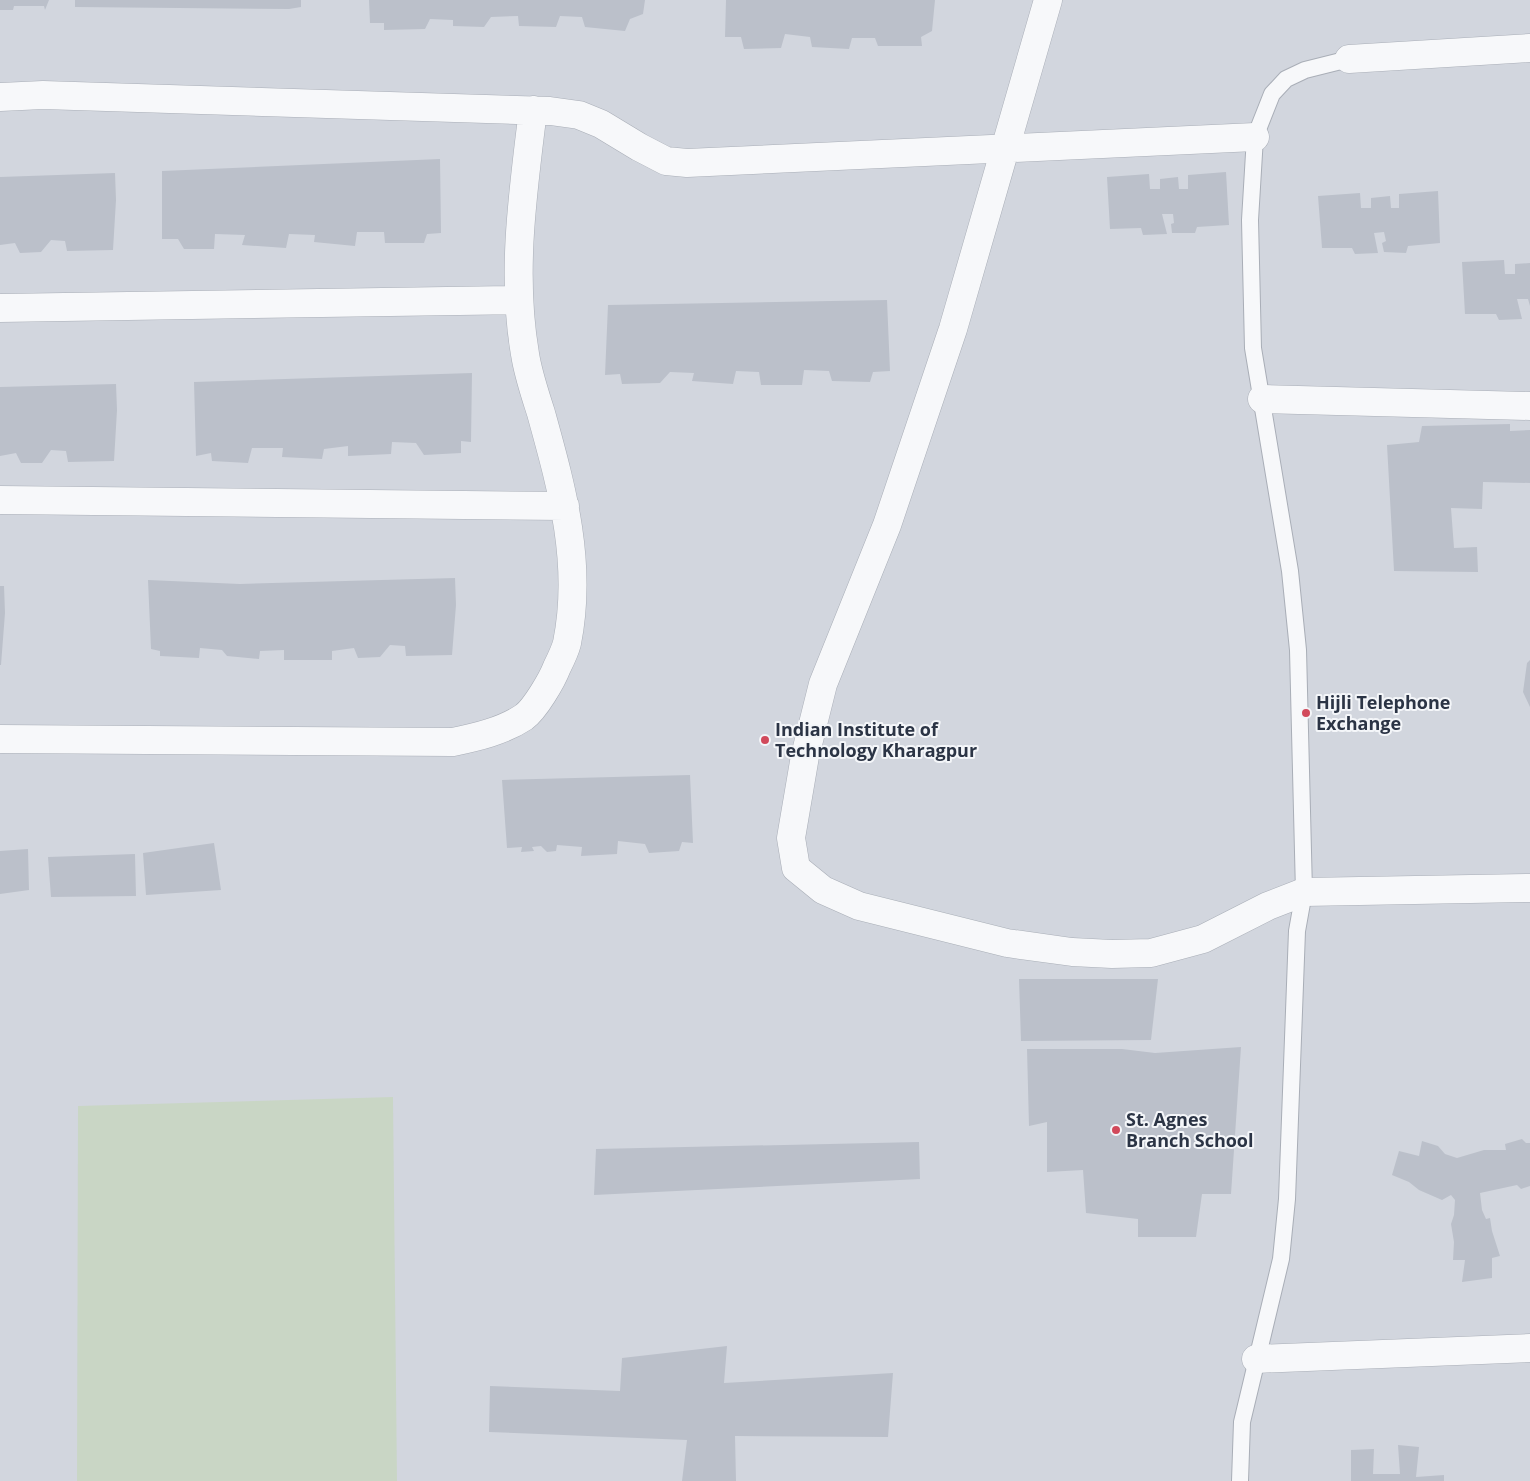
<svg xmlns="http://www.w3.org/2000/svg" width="1530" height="1481" font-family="'Open Sans',sans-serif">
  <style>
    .built { fill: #d2d6de }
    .green { fill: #c9d6c5 }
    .building { fill: #bbc0ca }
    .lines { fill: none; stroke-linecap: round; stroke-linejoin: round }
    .lane-casing { stroke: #a9aeb7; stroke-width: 18 }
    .street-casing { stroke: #a9aeb7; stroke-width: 29 }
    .lane { stroke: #f7f8fa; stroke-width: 16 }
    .street { stroke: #f7f8fa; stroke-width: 28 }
    .poi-dot { fill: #d1495b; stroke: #f4f6f9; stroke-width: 2 }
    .labels { text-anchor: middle; stroke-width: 4; stroke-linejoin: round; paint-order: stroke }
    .poi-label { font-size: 18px; font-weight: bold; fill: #2b3445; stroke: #f4f6f9; text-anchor: start }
  </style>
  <rect width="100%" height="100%" fill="#e4e7ec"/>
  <path class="built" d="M0 0H1530V1481H0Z"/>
  <path class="green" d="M393 1097 397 1481H77L78 1106Z"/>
  <path class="building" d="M0 0H49L45 10 44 6H14L13 10H0Z
    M75 0H301V7L289 9 75 7Z
    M369 0H645L643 14 630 19 625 31 585 27 582 17 560 16 556 27 519 26 518 16 491 17 484 27 453 26V20L430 19 425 29 384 30V23H370Z
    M726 0H935L932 31 921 37 922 46H878L875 38H852L849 49 812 47 810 37 785 34 781 48 744 49 741 37H725Z
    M440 159 441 233 427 234 424 243H385L384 232H357L355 246 314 242 315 235 289 234 286 248 242 245 245 235 215 234 214 249H184L178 239H162V171Z
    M1226 172 1229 225 1197 227 1195 233H1172L1171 224 1174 223 1173 214H1162L1167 234 1143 235 1141 228 1110 229 1107 177 1149 174 1150 189H1160V179L1178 177 1179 189H1188V175Z
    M115 173 116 200 113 250 67 251 65 241 51 240 41 252 20 253 15 243 0 245V177Z
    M1438 191 1440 243 1408 246 1406 253 1384 252 1382 243 1386 241 1384 232 1374 233 1378 253 1355 254 1352 248H1322L1318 196 1360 193 1361 208H1371V198L1390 196 1391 208H1399V194Z
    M1504 260 1505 274H1515V264L1530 263V306L1528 299H1517L1522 319 1499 320 1496 314H1465L1462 262Z
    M887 300 890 371 873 372 870 382 832 381 829 371 804 370 802 385H761L759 372 736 371 733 384 692 381 694 373 670 372 660 383 622 384 620 374 605 375 608 305Z
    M472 373 471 442 461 441V453L424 455 416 443 392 442 391 454 348 456V446L324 449 322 459 282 457 283 448H252L248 463 212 461 211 453 196 456 194 382Z
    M116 384 117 410 114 461 68 462 66 451 51 450 42 463H21L16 453 0 456V387Z
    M1510 424V431L1530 430V483L1483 482 1482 509 1451 508 1454 548 1477 547 1478 572 1394 571 1387 445 1419 442 1422 426Z
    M455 578 456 605 452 655 406 656 405 646 390 645 380 657 358 658 354 648 332 651V660H284V650L260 651 259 659 227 656 222 650 200 648 199 658 160 656V651L151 649 148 580 240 584Z
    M0 586H4L5 613 1 665H0Z
    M1530 660V707L1523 692 1527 663Z
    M690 775 693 843 682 842 679 851 649 853 645 844 618 841 617 854 581 856 582 847 557 845 556 851 547 852 541 846 532 847 534 851 521 852 522 847 507 848 502 780Z
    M214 843 221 890 146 895 143 853Z
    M28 849 29 890 0 894V851Z
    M135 854 136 896 51 897 48 857Z
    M1019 979H1158L1151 1040 1021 1041Z
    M1241 1047 1231 1194H1202L1196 1237H1138V1219L1086 1213 1083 1170 1047 1172V1122L1029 1126 1027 1049H1122L1155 1053Z
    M1522 1139 1526 1143H1530V1186L1521 1189 1517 1185 1480 1193 1482 1210 1486 1219 1490 1218 1492 1231 1500 1256 1492 1258V1278L1462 1282 1465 1260H1453L1454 1242 1451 1224 1454 1215 1455 1200 1451 1195 1442 1200 1419 1190 1409 1182 1392 1175 1399 1151 1419 1156 1422 1141 1438 1146 1445 1154 1457 1158 1484 1150H1506L1505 1144Z
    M919 1142 920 1179 594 1195 596 1149Z
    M727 1346 724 1383 893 1373 888 1437 735 1436 736 1481H682L687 1440 489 1432 490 1386 620 1391 622 1358Z
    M1398 1445 1419 1447 1416 1477 1444 1475V1481H1351V1450L1374 1449 1373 1474H1400Z"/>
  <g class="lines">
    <defs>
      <path id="lane" d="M1240 1481 1242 1422 1281 1259 1287 1199 1297 931 1304 892 1298 650 1290 571 1253 348 1250 220 1255 137 1272 94 1286 79 1305 70 1349 59"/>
      <path id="street" d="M1048 0 953 329 887 525 823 684 805 756 791 838 796 868 823 890 859 906 1007 943 1072 952 1112 954 1151 953 1203 939 1268 906 1304 892 1530 888
        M1349 59 1530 48
        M0 97 43 95 550 111 579 115 601 124 639 147 666 161 687 163 1255 137
        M0 308 518 300
        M1262 399 1530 406
        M0 500 565 506
        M0 739 453 742C477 737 503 731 524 717 535 709 552 680 557 667 561 659 565 651 567 643 583 563 562 489 541 413 535 394 528 374 525 354 511 273 523 192 533 110
        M1256 1359 1530 1348"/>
    </defs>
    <use href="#lane" class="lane-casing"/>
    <use href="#street" class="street-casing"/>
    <use href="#lane" class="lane"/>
    <use href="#street" class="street"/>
  </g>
  <g class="poi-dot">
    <circle cx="1306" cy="713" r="5"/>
    <circle cx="765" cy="740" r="5"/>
    <circle cx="1116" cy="1130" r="5"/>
  </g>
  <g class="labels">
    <g class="poi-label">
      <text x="1316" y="709">Hijli Telephone<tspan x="1316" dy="21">Exchange</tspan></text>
      <text x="775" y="736">Indian Institute of<tspan x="775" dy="21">Technology Kharagpur</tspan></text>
      <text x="1126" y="1126">St. Agnes<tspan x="1126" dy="21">Branch School</tspan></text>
    </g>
  </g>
</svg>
